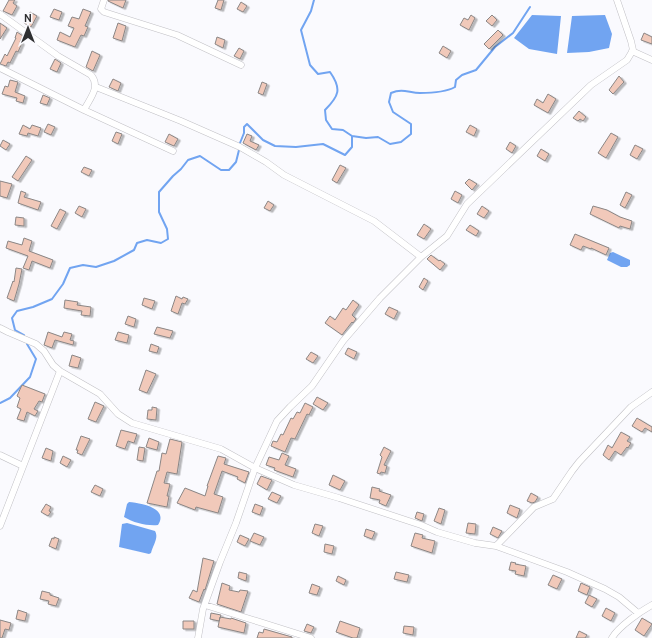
<svg xmlns="http://www.w3.org/2000/svg" width="652" height="638" font-family="Cabin,sans-serif">
  <style>
    .water { fill: #71a4f1 }
    .lines { fill: none; stroke-linecap: round; stroke-linejoin: round }
    .stream { stroke: #71a4f1; stroke-width: 2 }
    .building { fill: #f1c9ba; stroke: #8b8685; filter: url(#shadow) }
    .street-casing { stroke: #c1c0c5; stroke-width: 7 }
    .street { stroke: #fff; stroke-width: 6 }
  </style>
  <defs>
    <filter id="shadow"><feDropShadow dx="2.5" dy="1.5" stdDeviation="0" flood-color="#0004"/></filter>
  </defs>
  <rect width="100%" height="100%" fill="#fafafe"/>
  <path class="water" d="M532 15 561 16 557 54 529 49 514 38Z
    M605 15 612 34 609 48 589 52 567 53 572 16Z
    M613 252 630 260V265L627 267H621L607 260 610 253Z
    M129 502C141 503 169 508 158 525 147 526 134 523 124 517L127 504Z
    M127 523 155 531C159 538 153 545 151 553L149 554 119 547 122 524Z"/>
  <g class="lines">
    <path class="stream" d="M352 136 366 138 378 137 390 144 401 142 411 134V124L393 112 389 102 391 93C403 88 409 93 420 93 431 93 446 92 455 87L456 80 462 75 476 70 495 47 513 33 530 7
      M240 143 244 133V127L247 124 263 140 275 146 296 147 323 144 345 155 352 147V136L343 130 332 129 326 120 325 110C339 96 342 89 330 72L318 74 310 65 301 30 311 11 314 0
      M24 335 15 330 12 318 17 311 33 307 52 299 63 284 70 268 83 265 96 267 114 261 134 250 137 243 147 240 161 243 168 239 167 229 159 212V192L173 176 181 169 188 160 200 156 221 170H229L236 162 239 150
      M0 403 10 398 30 377 36 359 27 344"/>
  </g>
  <path class="building" d="M9 0H15L13 3 17 6 12 15 3 11Z
    M108 0H126L123 8 108 1Z
    M218 0H224L221 10 215 8Z
    M241 2 247 6 243 12 237 9Z
    M54 9 62 12 59 20 50 17Z
    M83 9 91 12 85 26 88 27 84 36 81 35 75 47 57 40 60 32 70 37 74 28 68 26 72 17 79 19Z
    M30 12 37 16 31 27 24 23Z
    M471 15 475 18 469 30 460 25 464 18 468 20Z
    M492 15 497 20 492 26 486 21Z
    M0 23 7 28 0 39Z
    M118 23 126 26 122 41 113 38Z
    M498 30 503 35 489 49 484 44Z
    M17 32 23 36 20 42 22 43 18 52 16 51 10 63 8 62 6 66 0 64 5 54 7 56 16 38H15Z
    M644 33 652 37V44L641 40Z
    M217 37 225 40 223 48 215 44Z
    M443 46 451 51 447 58 439 53Z
    M239 48 244 51 240 59 234 56Z
    M92 51 100 55 93 71 86 67Z
    M55 59 61 63 57 72 50 69Z
    M619 76 624 82 613 94 609 90Z
    M113 79 121 83 118 91 109 87Z
    M10 80 18 82 15 92 25 96 23 103 16 101 17 98 2 94 5 86 8 87Z
    M262 82 267 84 263 95 258 93Z
    M548 94 556 99 548 113 534 105 537 99 543 103Z
    M43 95 50 98 47 105 40 103Z
    M579 111 586 117 583 121 580 119 578 121 573 118Z
    M48 124 55 127 51 135 44 132Z
    M23 125 30 129 32 125 41 128 38 136 28 133 27 136 19 134Z
    M470 125 477 129 474 136 466 132Z
    M116 132 122 134 118 144 112 141Z
    M611 133 618 137 606 158 598 153Z
    M169 134 178 139 174 146 165 142Z
    M247 134 252 136 250 141 259 145 256 150 243 143Z
    M3 140 10 144 6 150 0 146Z
    M510 142 516 146 512 153 506 149Z
    M635 145 643 149 637 159 630 155Z
    M541 149 549 154 545 161 537 156Z
    M26 156 32 160 18 181 12 177Z
    M340 165 346 168 337 183 332 180Z
    M84 167 92 170 89 176 81 172Z
    M469 179 477 184 472 190 465 183Z
    M0 181 12 184 7 198 0 196Z
    M21 191 26 193 24 197 41 202 38 210 18 203Z
    M455 191 462 195 458 203 451 199Z
    M626 192 632 195 625 208 620 205Z
    M268 201 274 205 270 211 264 208Z
    M79 206 86 209 82 217 75 213Z
    M482 206 489 211 484 218 477 214Z
    M593 206 607 210 620 217 632 221 630 229 620 226 619 228 590 214Z
    M60 209 66 212 57 229 51 226Z
    M16 217 24 218V226L15 225Z
    M424 224 431 229 424 239 417 235Z
    M470 225 479 231 476 236 466 230Z
    M575 234 609 248 606 255 591 248V249L583 246 581 250 570 245Z
    M24 238 32 241 29 251 53 260 50 268 32 261 29 270 23 268 28 256 6 248 8 241 22 245Z
    M431 255 439 261 440 260 445 264 440 270 427 259Z
    M16 268 22 269 19 284 14 301 7 298 13 281 14 282Z
    M424 278 428 281 423 290 419 287Z
    M176 296 182 299 183 297 188 299 185 304 182 303 178 314 171 311Z
    M144 298 155 301 152 309 142 305Z
    M65 300 78 302 77 305 91 307 90 316 81 315 82 311 64 308Z
    M353 300 359 305 352 315 356 319 353 323 352 322 342 335 325 323 330 316 335 320 343 308 346 310Z
    M389 307 398 311 394 319 385 314Z
    M128 316 136 319 134 327 125 324Z
    M157 327 173 331 170 338 154 334Z
    M48 332 62 337 64 332 72 334 70 340 74 341 73 345 55 340 52 348 44 345Z
    M118 332 129 335 127 343 115 340Z
    M151 344 159 347 157 353 149 351Z
    M348 348 357 352 354 359 345 354Z
    M311 352 318 356 313 363 306 359Z
    M72 355 81 358 78 368 69 366Z
    M146 370 156 374 147 393 139 390Z
    M22 385 45 394 42 402 39 401 34 409 38 411 35 416 27 412 24 421 17 419 21 409 17 407 20 398 17 396Z
    M317 397 328 403 323 410 313 404Z
    M95 402 104 406 96 422 88 419Z
    M305 403 313 407 309 415 307 414 295 439 291 438 285 452 271 446 273 441 277 442 281 434 283 435 291 418 293 419 297 412 300 413Z
    M152 407 157 408 156 420 147 419 148 410H152Z
    M637 418 652 427V432L645 428 642 432 632 426Z
    M121 430 137 434 134 443 128 441 125 449 116 446Z
    M621 432 630 437 627 441 631 443 628 448 627 447 621 455 615 451 609 460 603 455 608 445 612 448Z
    M81 436 90 439 82 455 77 453 78 450H76Z
    M149 438 159 442 157 450 146 447Z
    M170 439 182 442 177 474 167 472 164 483 170 484 167 496H169L167 507 147 503 157 471H159L162 453 166 454Z
    M139 447 145 448 143 461 137 460Z
    M384 447 391 451 384 465 387 466 385 473 381 472 380 474 377 473 382 457 380 455Z
    M46 448 53 451 51 461 42 458Z
    M282 453 289 456 285 465 296 469 293 477 274 470 275 468 266 465 269 457 279 460Z
    M63 456 71 460 67 467 60 463Z
    M218 456 226 458 224 464 249 472 245 483 237 479 238 477 222 471 214 494 223 497 218 513 196 507 195 510 177 503 185 488 205 496 208 486H207Z
    M333 475 345 481 340 490 329 485Z
    M261 476 272 480 267 490 257 484Z
    M95 485 103 489 100 496 91 492Z
    M372 487 380 489 379 491 391 495 386 506 379 503 380 500 370 498Z
    M272 492 281 496 277 503 268 499Z
    M531 493 538 497 535 502 532 503 527 501Z
    M46 504 51 507 49 511 51 512 48 516 41 512Z
    M255 504 263 507 260 515 252 512Z
    M510 505 520 509 517 518 507 513Z
    M439 508 445 510 441 524 434 521Z
    M417 512 424 514 422 521 415 518Z
    M468 523 476 524 475 534 466 533Z
    M315 524 323 526 319 536 312 533Z
    M493 527 502 531 498 538 490 534Z
    M366 529 375 532 372 539 364 536Z
    M254 533 264 537 260 545 250 541Z
    M415 533 423 535 422 538 435 541 432 553 411 546Z
    M240 535 249 539 245 546 237 542Z
    M54 537 59 539 56 549 49 546 52 538 54 539Z
    M325 544 334 546 332 554 324 552Z
    M203 558 214 561 205 590 204 589 199 602 189 598 193 590 197 592Z
    M511 562 516 563 515 564 526 566 524 576 515 574 516 571 509 570Z
    M239 572 247 574 246 581 238 578Z
    M396 572 409 575 407 582 394 579Z
    M553 575 562 579 557 589 548 585Z
    M338 576 346 580 344 585 336 581Z
    M222 583 230 586 229 590 239 592 240 590 248 591 241 612 217 604Z
    M581 583 590 587 587 595 578 591Z
    M312 584 320 587 317 595 309 593Z
    M42 591 50 593V595L59 598 56 606 48 604 49 601 40 599Z
    M589 595 597 599 592 607 585 603Z
    M606 608 615 613 611 621 602 616Z
    M18 610 27 613 25 621 16 619Z
    M211 613 221 615 219 621 210 619Z
    M220 617 231 619V618L246 623 244 633 218 627Z
    M642 618 652 624 644 636 635 630Z
    M0 620 11 623 9 630 5 629 2 638H0Z
    M183 621H194V629H183Z
    M340 621 360 628 357 638H353L336 632Z
    M307 624 314 627 311 633 304 631Z
    M404 626 414 627 413 635 403 633Z
    M264 629 292 637V638H257L259 632 263 633Z
    M579 631 587 635 585 638H576Z"/>
  <g class="lines">
    <defs>
      <path id="street" d="M104 0 101 9 104 12 177 35 241 65
        M0 14 58 56 91 75C101 87 90 98 84 110
        M632 51 652 60
        M0 68 84 110 173 151
        M96 87 181 121 240 147 266 162 284 175 374 221 421 257
        M0 328 8 332 36 344 44 351 53 365 60 371 100 394 118 414 132 423 221 449 255 468 294 485 339 498 421 525 437 532 475 543 496 546 567 572 605 589 619 597 638 613
        M0 455 23 466
        M0 526 60 371
        M496 546 534 507 553 499 572 471 579 462 631 407 652 392
        M205 605 311 638
        M198 638 203 609 220 562 236 523 255 468 277 421 290 407 312 386 343 341 380 298 421 257 447 236 467 204 591 85 627 60 633 50 631 41 617 0
        M612 638C618 627 641 611 652 605"/>
    </defs>
    <use href="#street" class="street-casing"/>
    <use href="#street" class="street"/>
  </g>
  <g transform="translate(28 28)" stroke="#fafafe" stroke-width="3" paint-order="stroke">
  <path d="M0-3L7 15L0 10L-7 15Z" fill="#2f2f31"/>
  <text y="-6" font-size="11" font-weight="bold" text-anchor="middle" fill="#2f2f31">N</text>
  </g>
</svg>
